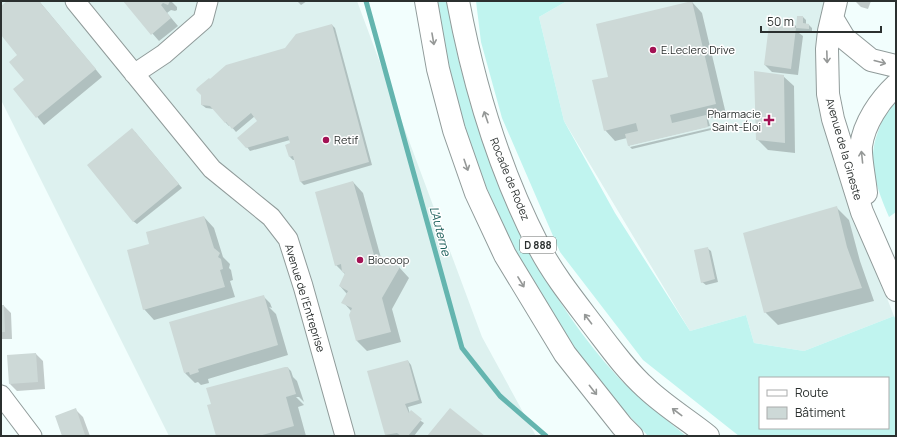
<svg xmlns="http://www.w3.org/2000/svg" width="897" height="437" font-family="Manrope,sans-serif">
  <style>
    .built { fill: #ddf1ef }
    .grass { fill: #c0f4ef; fill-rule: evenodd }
    .shadow { fill: #0003 }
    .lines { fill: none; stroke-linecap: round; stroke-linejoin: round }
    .stream { stroke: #64b5af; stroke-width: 5 }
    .building { fill: #cdd9d7 }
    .minor-casing { stroke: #909b9a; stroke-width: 21 }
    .major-casing { stroke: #909b9a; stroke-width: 24 }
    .minor { stroke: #fff; stroke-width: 19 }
    .major { stroke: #fff; stroke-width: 22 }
    .oneway { stroke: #959897 }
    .poi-dot { fill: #a31254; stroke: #fff; stroke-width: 1.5 }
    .labels { text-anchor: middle; stroke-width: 3; stroke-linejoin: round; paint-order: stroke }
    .shield { fill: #fff; stroke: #6b6e6d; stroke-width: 1 }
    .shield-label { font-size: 10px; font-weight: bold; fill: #2b302f }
    .poi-label { font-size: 11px; fill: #2b302f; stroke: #fff; text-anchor: start }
    .street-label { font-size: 11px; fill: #2b302f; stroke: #fff }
    .water-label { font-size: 12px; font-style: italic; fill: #1a5e59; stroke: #fff }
  </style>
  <rect width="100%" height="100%" fill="#f2fefd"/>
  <path class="built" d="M1 1H357L482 337 536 436H169L1 100Z
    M567 1H825L823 8 861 232 894 316 804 351 754 343 746 315 690 331 564 121 539 17Z"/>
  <path class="grass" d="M435 1H447C452 24 455 47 461 69 490 182 539 290 617 376 624 384 632 390 640 396 655 410 670 423 686 436H648L609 394 577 352 554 318 509 240 471 151 457 109Z
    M476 1H567L539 17 564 121 615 213 690 331 746 315 754 343 804 351 894 316 896 320V436H739L643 360 560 252 502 118 481 42ZM760 378H888V428H760Z
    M896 100V212L889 217C880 195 869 171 874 146 875 140 877 134 879 129 883 117 887 108 896 100Z"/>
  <path class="shadow" d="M9 1H39L102 77 44 125 14 89 25 81 19 55 1 33V8Z
    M124 1H171L177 7V10L175 11 171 10 167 13 178 26 159 41Z
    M297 1H307L301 5Z
    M855 1H871L868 9 861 7Z
    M692 2 702 13 726 114 708 119 710 126 630 145V147L627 138 615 141 605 130Z
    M798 17H803L806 20V25H809L812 28V32L800 31 799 33 803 36 798 75 772 72 765 65 789 28 790 23H793L797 27Z
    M332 25 335 28 372 165 304 185 301 182 295 160H293L290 157 287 145 291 144 290 140 250 151 247 147 259 121 255 116 236 132 230 125 229 126 226 123 214 109 206 108 202 105 210 80 286 49Z
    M783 76 794 86 795 153 768 150 757 139Z
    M711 128V130L632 149 630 147Z
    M135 132 182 188 137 224 133 221Z
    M353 182 363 193 381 258 399 267 409 278 392 309 401 342 367 351 357 341 350 315 352 312 343 302 347 294 340 286 346 275 336 265Z
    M836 207 849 220 860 261 874 301 778 325 765 312Z
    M204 217 214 228 223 257 230 264 229 268 231 270 233 280 230 281 235 297 154 320 144 309Z
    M707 248 711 251 718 282 706 285 702 282Z
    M263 296 270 303 272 308 269 307 276 314 288 355 208 379 209 383 201 385 198 382 195 383 185 373Z
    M1 306H4L11 313 12 339H1Z
    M36 354 43 361 45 389 17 391 10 384Z
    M408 361 411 365 422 403 408 407 410 414 424 423 414 436H387L385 435Z
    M288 368 291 371 293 377 297 381 304 402 299 397H296L304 405 298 407 306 436H217Z
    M76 410 83 417 90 436H63L57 416Z"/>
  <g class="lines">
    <path class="stream" d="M366 1 462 348 500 396 546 436"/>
  </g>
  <path class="building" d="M7 1H39L96 69 36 118 13 89 24 80 9 62 17 55 1 35V6Z
    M123 1H170L168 5 163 3 161 5 171 18 151 35Z
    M692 1 716 104 670 115 672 123 706 115 708 127 628 146 625 134 638 131 636 123 604 131 592 80 608 77 596 24Z
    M797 16H803V23L809 24V29L796 28Z
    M789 22H793L792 28H796L791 69 764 65 769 25 788 27Z
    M332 24 369 162 300 182 293 156 289 157 285 145 290 143 288 136 246 148 237 138 257 121 251 113 232 129 226 122 225 123 210 106 201 105V95L196 90 197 88 209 78 210 79 226 65 285 48 296 34Z
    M754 71 784 75 785 143 756 140Z
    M132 128 179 184 133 222 87 165Z
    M353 181 374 255 377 254 400 267 382 298 391 332 356 341 349 315 352 308 341 303 348 291 339 286 345 273 342 272 341 264 335 266 315 192Z
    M837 206 847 247 862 288 764 313 743 233Z
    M204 216 214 248 220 253 218 257 221 259 223 269 220 270 225 287 143 310 127 250 149 244 146 232Z
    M708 247 715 279 701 283 694 250Z
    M264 295 278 345 198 369 199 372 190 375 189 372 184 373 169 322Z
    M1 305H4L5 332H1Z
    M36 353 38 382 9 384 7 355Z
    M408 360 419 400 405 404 408 411 409 413 411 410 422 419 408 436H401L397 433 385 435 367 371Z
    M285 367H288L296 394 286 397 294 426 259 436H216L207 405 211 404 206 388Z
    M76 408 85 435 62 436 55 416Z
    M450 408 485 436H427Z"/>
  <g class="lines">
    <defs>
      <path id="minor" d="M75 1 212 169 271 217 288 239 303 286 345 436
        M134 74 164 54 203 20 208 1
        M1 395 32 436"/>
      <path id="major" d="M426 1 438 69 454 130 476 193 505 255 565 354 622 426 632 436
        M458 1C474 86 499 170 539 247 553 274 573 299 592 324 609 346 625 369 646 388 665 406 688 420 708 436
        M836 1 829 31 827 49 828 94 833 119 862 212 896 290
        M832 18 844 38 871 60 896 66
        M866 193C865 181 860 157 861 146 864 123 880 100 896 85"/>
    </defs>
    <use href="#minor" class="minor-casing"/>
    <use href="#major" class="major-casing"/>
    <use href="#minor" class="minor"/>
    <use href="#major" class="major"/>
  </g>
  <defs><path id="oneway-shaft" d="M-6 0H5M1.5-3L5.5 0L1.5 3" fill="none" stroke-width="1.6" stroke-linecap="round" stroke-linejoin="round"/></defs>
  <g class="oneway">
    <use href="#oneway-shaft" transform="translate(433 39) rotate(80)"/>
    <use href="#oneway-shaft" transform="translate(827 57) rotate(88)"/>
    <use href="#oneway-shaft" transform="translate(880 62) rotate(15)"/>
    <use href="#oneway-shaft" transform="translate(486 117) rotate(-109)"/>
    <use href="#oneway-shaft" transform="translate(862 157) rotate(-96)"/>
    <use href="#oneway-shaft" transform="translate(466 165) rotate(71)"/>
    <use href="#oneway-shaft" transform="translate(521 282) rotate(59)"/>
    <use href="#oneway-shaft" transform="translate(588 319) rotate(-127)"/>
    <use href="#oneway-shaft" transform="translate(593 390) rotate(52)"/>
    <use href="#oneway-shaft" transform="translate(677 412) rotate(-143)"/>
  </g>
  <g class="poi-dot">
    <circle cx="653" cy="50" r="4"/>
    <path d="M767 114h4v4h4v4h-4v4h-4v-4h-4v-4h4z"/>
    <circle cx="326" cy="140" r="4"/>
    <circle cx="360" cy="260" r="4"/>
  </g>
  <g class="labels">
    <rect class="shield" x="520" y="237" width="36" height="16" rx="3"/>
    <g class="shield-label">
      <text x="538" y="249">D 888</text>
    </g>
    <g class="poi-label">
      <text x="661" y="54">E.Leclerc Drive</text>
      <text x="761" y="118" text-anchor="end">Pharmacie<tspan x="761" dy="13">Saint-Éloi</tspan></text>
      <text x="334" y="144">Retif</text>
      <text x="368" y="264">Biocoop</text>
    </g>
    <g class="street-label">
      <text transform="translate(844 149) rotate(74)" y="4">Avenue de la Gineste</text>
      <text transform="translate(510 179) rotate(68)" y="4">Rocade de Rodez</text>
      <text transform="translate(305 298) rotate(73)" y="4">Avenue de l'Entreprise</text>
    </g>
    <g class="water-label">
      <text transform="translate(440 231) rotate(75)" y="4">L'Auterne</text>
    </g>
  </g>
  <rect width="897" height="437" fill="none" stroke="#2b302f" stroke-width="4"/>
  <rect x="759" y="377" width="130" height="52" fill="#ffffff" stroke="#aaacac"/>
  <rect x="767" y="390" width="20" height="6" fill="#ffffff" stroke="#aaacac"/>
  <text x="795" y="397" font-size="12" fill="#2b302f">Route</text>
  <rect x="767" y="407" width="20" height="12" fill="#cdd9d7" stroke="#aaacac"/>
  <text x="795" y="417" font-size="12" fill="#2b302f">Bâtiment</text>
  <path d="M761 26v6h120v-6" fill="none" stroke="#2b302f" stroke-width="2"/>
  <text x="767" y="26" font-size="12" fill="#2b302f" stroke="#ffffff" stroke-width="3" paint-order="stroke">50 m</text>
</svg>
